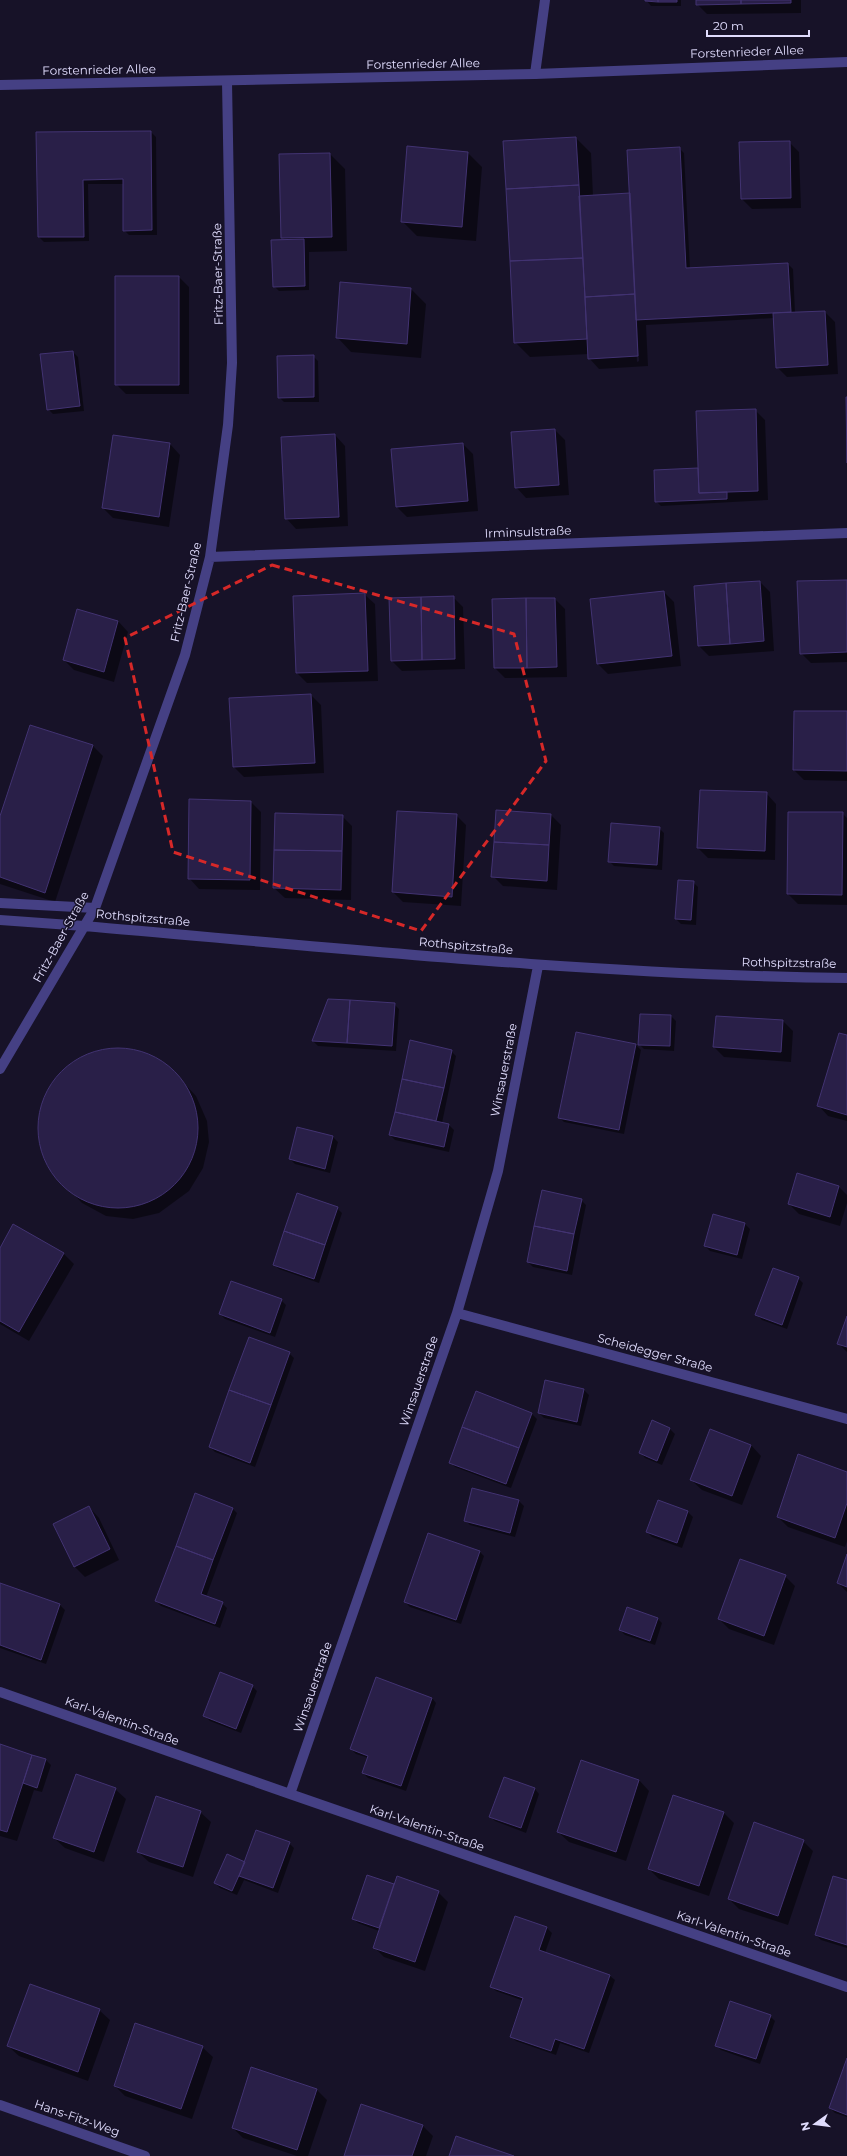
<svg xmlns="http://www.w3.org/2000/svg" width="847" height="2156" font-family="Montserrat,sans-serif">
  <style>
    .shadow { fill: #0007; fill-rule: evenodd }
    .building { fill: #291f48; stroke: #423372 }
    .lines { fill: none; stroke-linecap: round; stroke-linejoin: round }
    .service { stroke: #454084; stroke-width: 10 }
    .minor { stroke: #454084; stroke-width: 10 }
    .tertiary { stroke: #454084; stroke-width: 10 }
    .marked { fill: none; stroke: #d62828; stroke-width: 3; stroke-dasharray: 8 5; stroke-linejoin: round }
    .labels { text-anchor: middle; stroke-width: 3; stroke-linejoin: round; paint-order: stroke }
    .street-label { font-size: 12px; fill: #e0dcfd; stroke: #171228 }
  </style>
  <rect width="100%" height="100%" fill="#171228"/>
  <path class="shadow" d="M646 0H681V6H651Z
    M697 0H801V13L707 14 697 4Z
    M151 132 156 137 157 235H129L124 230V184H88L89 241 44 242 39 237 37 133Z
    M576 138 591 153 593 196 631 194 679 148 684 153 690 269 788 264 793 269 795 313 825 312 835 322 838 374 787 377 777 367 774 318 646 325 648 366 599 369 589 358V354L530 357 515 342ZM635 318 637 320 639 361 637 362Z
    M789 142 799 152 801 208 752 209 742 199Z
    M468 153 482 167 476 241 417 236 402 221Z
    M330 154 345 169 347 251 309 252V290L279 291 274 286 285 240 282 237Z
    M179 277 189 287V394H126L116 384Z
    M411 289 426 304 421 358 351 352 337 337Z
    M73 352 78 357 84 411 53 414 48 409Z
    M313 356 318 361 319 402H284L279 397Z
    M755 410 765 420 768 500 661 506 656 501 698 469 699 470Z
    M555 430 565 440 569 495 526 498 516 487Z
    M335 435 345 446 348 526 296 529 286 518Z
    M170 444 180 455 169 527 113 518 103 508Z
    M463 444 473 454 478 511 407 517 397 507Z
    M847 581V662L811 663 801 653Z
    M760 582 770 592 774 651 709 656 699 646Z
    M664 592 674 602 681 666 608 674 598 664Z
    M364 594 375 604 378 681 307 683 297 673Z
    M453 597 463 607 465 669 402 671 392 661Z
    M555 599 565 609 567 677 505 678 495 668 493 600Z
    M118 621 128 632 114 682 74 670 64 660Z
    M311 695 321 705 324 773 244 777 234 767Z
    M847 712V781L804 780 794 770Z
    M30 726 93 746 103 756 55 902 0 884V819Z
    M766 793 776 804 775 860 708 858 698 848Z
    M251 802 261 812 260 890 199 889 189 878Z
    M842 813 847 818V905L798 904 788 894Z
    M456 815 466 825 461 906 403 902 393 892Z
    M551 815 561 825 557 890 503 886 493 876Z
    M342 816 352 826 351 900 285 898 274 888Z
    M659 828 664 833 662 870 614 866 609 861Z
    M693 882 698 887 696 925 681 924 676 919Z
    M394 1004 399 1009 396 1051 318 1046 313 1041Z
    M671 1016 676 1021 674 1051 644 1049 639 1044Z
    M783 1021 793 1031 791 1062 724 1057 714 1047Z
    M576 1033 636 1045 641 1050 624 1134 564 1122 559 1117Z
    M847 1036V1121L828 1116 818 1105Z
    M411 1042 451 1051 456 1056 442 1123 449 1125 454 1130 449 1152 395 1140 390 1135Z
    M126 1048 154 1057 167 1065 196 1096 207 1121 209 1142 203 1168 189 1191 159 1213 133 1219 106 1216 82 1203 48 1167 39 1140 40 1111 51 1084 72 1062 98 1050Z
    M298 1128 333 1137 338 1142 330 1173 295 1164 290 1159Z
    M839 1187 847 1195V1203L840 1226 799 1214 789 1204Z
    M581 1200 586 1205 572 1275 533 1267 528 1262Z
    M337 1208 342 1213 319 1283 279 1269 274 1264Z
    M745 1224 750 1229 742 1259 710 1251 705 1246Z
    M14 1226 64 1254 74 1264 29 1341 0 1324V1250Z
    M798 1278 803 1283 787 1329 762 1320 757 1315Z
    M281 1300 286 1305 275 1337 225 1319 220 1314Z
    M847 1319V1352L838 1343Z
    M289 1353 294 1358 255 1467 215 1452 210 1447Z
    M584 1390 589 1395 581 1426 544 1418 539 1413Z
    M476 1393 532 1414 537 1419 511 1488 455 1467 450 1462Z
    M670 1429 675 1434 662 1465 645 1458 641 1453Z
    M710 1430 751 1445 761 1456 742 1505 702 1490 691 1480Z
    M847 1473V1541L845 1547 788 1527 778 1517Z
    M473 1489 519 1501 524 1506 515 1537 470 1525 465 1520Z
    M89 1507 99 1518 119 1560 85 1577 74 1566Z
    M232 1508 237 1513 206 1597 222 1603 227 1608 220 1628 161 1606 156 1601Z
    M688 1512 693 1517 682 1548 652 1537 647 1532Z
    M479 1551 484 1556 461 1624 410 1607 405 1602Z
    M847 1557V1592L838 1583Z
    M785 1576 795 1586 774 1645 729 1629 719 1619Z
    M0 1584 60 1605 65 1610 46 1664 0 1648Z
    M657 1618 662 1623 655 1645 625 1635 620 1630Z
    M252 1686 257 1691 241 1733 210 1721 205 1716Z
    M432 1698 436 1703 406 1791 368 1778 363 1773 369 1758 356 1754 351 1749Z
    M0 1745 46 1760 51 1765 42 1792 34 1790 17 1841 0 1836Z
    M639 1780 649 1791 626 1861 569 1842 558 1832Z
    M115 1789 126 1799 104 1862 65 1848 54 1838Z
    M535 1789 539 1794 526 1833 495 1821 490 1816Z
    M200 1812 211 1822 193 1877 149 1862 138 1852Z
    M723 1812 734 1823 709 1896 659 1879 649 1869Z
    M803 1841 813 1851 788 1925 739 1909 729 1899Z
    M289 1843 294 1848 278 1893 244 1880 237 1895 220 1888 215 1883 245 1863Z
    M367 1876 395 1886 438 1892 448 1902 425 1971 384 1957 374 1947 379 1931 358 1923 353 1918Z
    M847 1881V1948L821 1940 816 1935Z
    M515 1917 547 1928 552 1933 545 1953 610 1976 615 1980 589 2053 560 2043 556 2055 516 2041 511 2036 524 2001 496 1991 491 1986Z
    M99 2010 110 2020 88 2081 19 2056 8 2046Z
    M770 2016 775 2021 760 2064 721 2050 716 2045Z
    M202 2047 213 2057 192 2119 125 2096 115 2086Z
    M847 2061V2117L835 2113 830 2108Z
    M252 2068 317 2090 327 2100 308 2156H297L243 2138 233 2128Z
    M423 2126 433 2136 426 2156H345Z"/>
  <path class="building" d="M645 0H658V2L645 1Z
    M658 0H677V2H658Z
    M696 0H741V4L696 5Z
    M741 0H791V3L741 4Z
    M151 131 152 230 123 231V179L83 180 84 237H38L36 132Z
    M576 137 579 185 506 189 503 141Z
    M790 141 791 198 741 199 739 142Z
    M407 146 468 152 462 227 401 222Z
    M680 147 686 268 788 263 791 312 636 320 627 150Z
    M330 153 332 237 281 238 279 154Z
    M579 185 583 258 510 261 506 189Z
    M630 193 635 294 585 297 579 196Z
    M304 239 305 286 273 287 271 240Z
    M583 258 587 339 514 343 510 261Z
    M115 276H179V385H115Z
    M340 282 411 288 407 344 336 338Z
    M635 294 638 356 588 359 585 297Z
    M825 311 828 365 776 368 773 313Z
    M73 351 80 406 47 410 40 354Z
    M314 355V397L278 398 277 356Z
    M846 397H847V463Z
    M756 409 758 491 699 493 696 411Z
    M555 429 559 485 515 488 511 432Z
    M335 434 339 517 285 519 281 437Z
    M113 435 170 443 159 517 102 508Z
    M463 443 468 501 396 507 391 449Z
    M698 468 699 493 727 492V499L655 502 654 470Z
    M847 580V652L800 654 797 581Z
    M760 581 764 641 730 644 726 583Z
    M726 583 730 644 698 646 694 586Z
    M664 591 672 656 597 664 590 599Z
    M365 593 368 671 296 673 293 596Z
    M454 596 455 659 422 660 421 597Z
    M421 597 422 660 391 661 389 598Z
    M526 598H555L557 667 527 668Z
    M526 598 527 668H494L492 599Z
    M77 609 118 621 104 672 63 660Z
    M311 694 315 763 233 767 229 698Z
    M794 711H847V771L793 770Z
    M30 725 93 745 45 893 0 877V816Z
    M700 790 767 792 765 851 697 848Z
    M189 799 251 801 250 880 188 879Z
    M496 810 551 814 549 845 494 842Z
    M397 811 457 814 452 897 392 892Z
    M788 812H843L842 895 787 894Z
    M275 813 343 815 342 851 274 850Z
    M611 823 660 827 657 865 608 862Z
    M494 842 549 845 547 881 491 877Z
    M274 850 342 851 341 890 273 888Z
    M678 880 694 881 691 920 675 919Z
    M328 999 350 1000 347 1043 312 1041Z
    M350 1000 395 1003 392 1046 347 1043Z
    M640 1014 671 1015 670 1046 638 1045Z
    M716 1016 783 1020 781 1052 713 1047Z
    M576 1032 636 1044 619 1130 558 1118Z
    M839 1033 847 1035V1115L817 1106Z
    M410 1040 452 1050 444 1088 402 1079Z
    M38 1128a80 80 0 1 1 160 0a80 80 0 1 1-160 0Z
    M402 1079 444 1088 436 1121 395 1112Z
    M395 1112 449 1124 444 1147 389 1135Z
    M297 1127 333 1136 325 1169 289 1159Z
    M797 1173 839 1186 830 1217 788 1204Z
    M542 1190 582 1199 574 1234 534 1226Z
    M297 1193 338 1207 325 1245 284 1231Z
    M713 1214 745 1223 737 1255 704 1246Z
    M13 1224 64 1253 19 1332 0 1321V1248Z
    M534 1226 574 1234 567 1271 527 1262Z
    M284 1231 325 1245 314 1279 273 1265Z
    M773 1268 799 1277 782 1325 755 1315Z
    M231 1281 282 1299 270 1333 219 1314Z
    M847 1316V1347L837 1344Z
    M249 1337 290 1352 271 1405 229 1390Z
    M545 1380 584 1389 577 1422 538 1413Z
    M229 1390 271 1405 250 1463 209 1447Z
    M476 1391 532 1413 519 1448 462 1427Z
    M652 1420 670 1428 657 1461 639 1453Z
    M462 1427 519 1448 506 1484 449 1463Z
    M710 1429 751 1445 732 1496 690 1480Z
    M798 1454 847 1472V1503L835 1538 777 1517Z
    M472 1488 519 1500 510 1533 464 1521Z
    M195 1493 233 1508 213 1560 176 1546Z
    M658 1500 688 1511 677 1543 646 1532Z
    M89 1506 110 1549 74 1567 53 1524Z
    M428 1533 480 1551 456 1620 404 1602Z
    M176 1546 213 1560 201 1594 223 1602 215 1624 155 1601Z
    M847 1554V1587L837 1583Z
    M740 1559 786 1575 764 1636 718 1619Z
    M0 1583 60 1604 41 1660 0 1645Z
    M627 1607 658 1618 650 1641 619 1630Z
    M220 1672 253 1685 236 1729 203 1716Z
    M376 1677 432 1698 401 1786 362 1773 368 1756 350 1749Z
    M0 1744 32 1755 7 1832 0 1830Z
    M32 1755 46 1759 37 1788 23 1783Z
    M581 1760 639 1780 616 1852 557 1832Z
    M76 1774 116 1788 94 1852 53 1838Z
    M504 1777 535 1788 521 1828 489 1817Z
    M673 1795 724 1812 699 1886 648 1869Z
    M156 1796 201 1811 183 1867 137 1852Z
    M754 1822 804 1840 778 1916 728 1899Z
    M256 1830 290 1842 273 1888 239 1876Z
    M227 1854 245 1862 232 1891 214 1883Z
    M367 1875 394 1884 379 1928 352 1919Z
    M397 1876 439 1891 415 1962 373 1948Z
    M833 1876 847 1880V1945L815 1935Z
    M515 1916 547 1927 539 1950 610 1975 584 2049 555 2039 551 2051 510 2037 523 1998 490 1987Z
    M30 1984 100 2009 78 2072 7 2046Z
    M730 2001 771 2015 756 2059 715 2046Z
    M135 2023 203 2046 181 2109 114 2086Z
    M847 2058V2115L829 2108Z
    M251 2067 317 2089 297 2150 232 2128Z
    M361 2104 423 2125 412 2156H344Z
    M456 2136 514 2156H449Z"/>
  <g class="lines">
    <path class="service" d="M0 903 95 908
      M0 920 84 926"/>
    <path class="minor" d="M535 74 545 0
      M210 557 847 533
      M84 926C338 948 592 975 847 978
      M0 1069 95 908 185 655 210 557 228 425 232 363 227 82
      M457 1313 847 1419
      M0 1692 290 1794 847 1987
      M290 1794 457 1313 498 1171 538 966
      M0 2105 145 2156"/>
    <path class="tertiary" d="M0 85 535 74 847 62"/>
  </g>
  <path class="marked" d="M272 565 514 634 546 761 421 931 173 852 125 638Z"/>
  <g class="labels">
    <g class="street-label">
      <text transform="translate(747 52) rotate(-2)" y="4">Forstenrieder Allee</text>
      <text transform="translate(423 64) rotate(-1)" y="4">Forstenrieder Allee</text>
      <text transform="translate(99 70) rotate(-1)" y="4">Forstenrieder Allee</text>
      <text transform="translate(218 274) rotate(-91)" y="4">Fritz-Baer-Straße</text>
      <text transform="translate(528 532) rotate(-2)" y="4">Irminsulstraße</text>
      <text transform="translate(186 592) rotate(-77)" y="4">Fritz-Baer-Straße</text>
      <text transform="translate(143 918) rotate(5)" y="4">Rothspitzstraße</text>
      <text transform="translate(61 937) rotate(-61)" y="4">Fritz-Baer-Straße</text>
      <text transform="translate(466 946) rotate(5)" y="4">Rothspitzstraße</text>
      <text transform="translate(789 963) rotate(1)" y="4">Rothspitzstraße</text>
      <text transform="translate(504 1070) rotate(-79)" y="4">Winsauerstraße</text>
      <text transform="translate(655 1353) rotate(15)" y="4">Scheidegger Straße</text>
      <text transform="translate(419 1381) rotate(-71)" y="4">Winsauerstraße</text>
      <text transform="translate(313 1687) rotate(-71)" y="4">Winsauerstraße</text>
      <text transform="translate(122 1721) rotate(20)" y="4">Karl-Valentin-Straße</text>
      <text transform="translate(427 1828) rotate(19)" y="4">Karl-Valentin-Straße</text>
      <text transform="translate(734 1934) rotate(19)" y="4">Karl-Valentin-Straße</text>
      <text transform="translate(77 2118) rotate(19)" y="4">Hans-Fitz-Weg</text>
    </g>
  </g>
  <g transform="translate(815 2124) rotate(256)" stroke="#171228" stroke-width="3" paint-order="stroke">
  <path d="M0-3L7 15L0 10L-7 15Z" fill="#e0dcfd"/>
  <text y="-6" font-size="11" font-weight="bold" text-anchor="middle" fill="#e0dcfd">N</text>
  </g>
  <path d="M707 30v6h102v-6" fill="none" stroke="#e0dcfd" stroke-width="2"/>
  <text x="713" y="30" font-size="12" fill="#e0dcfd" stroke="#171228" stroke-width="3" paint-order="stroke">20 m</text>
</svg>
